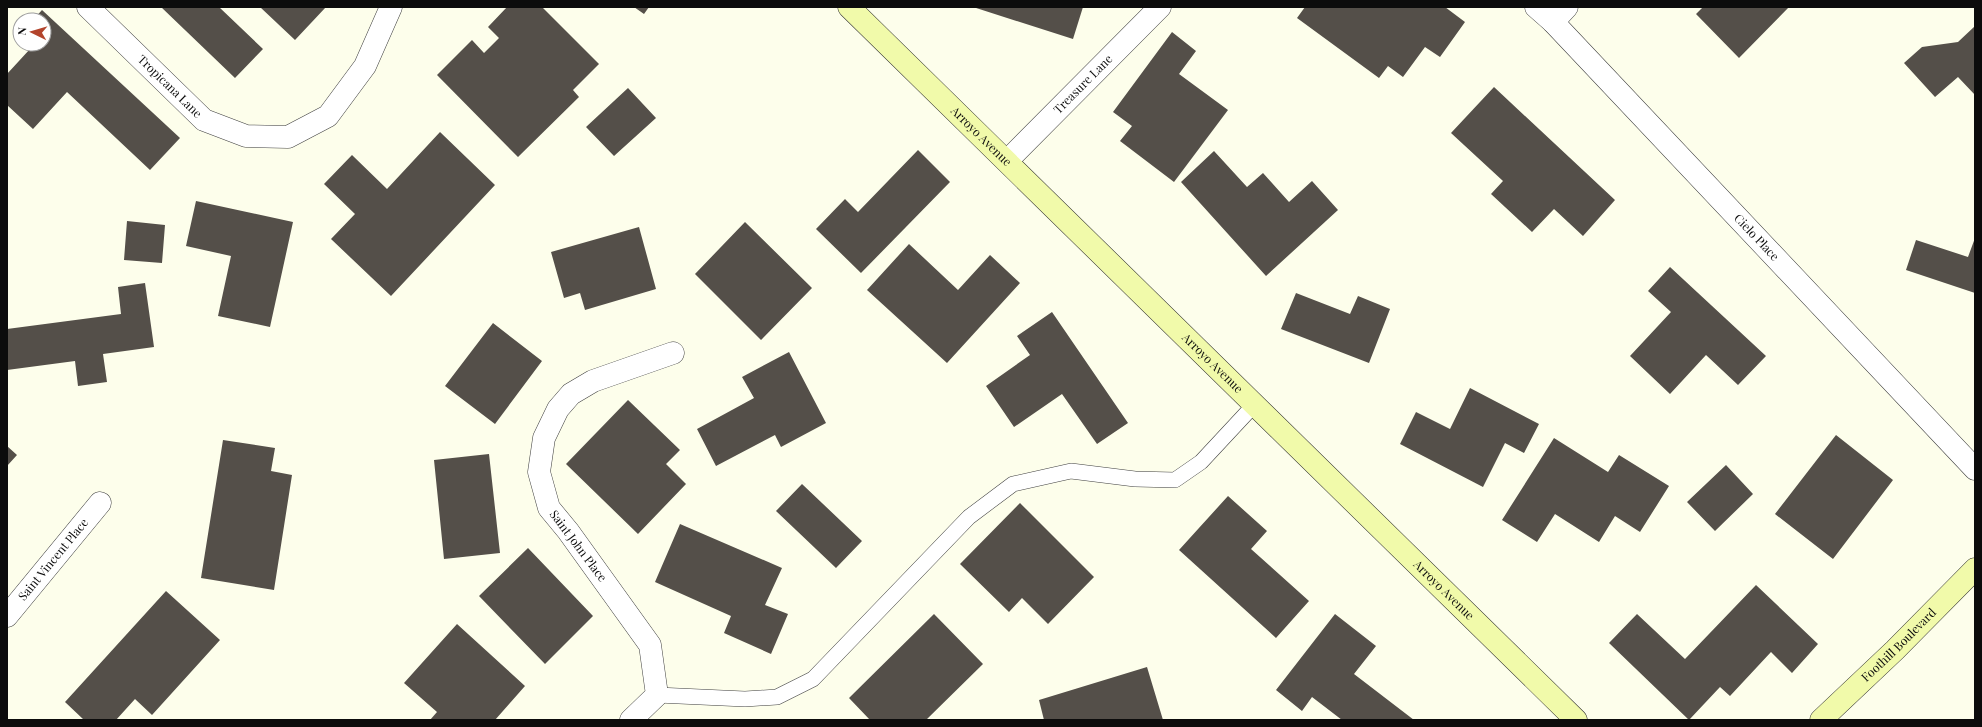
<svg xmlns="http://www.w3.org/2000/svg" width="1982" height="727" font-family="'Playfair Display',serif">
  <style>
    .building { fill: #544f49 }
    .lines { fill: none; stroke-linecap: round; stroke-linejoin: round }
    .lane-casing { stroke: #3f3f3f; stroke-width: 16 }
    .street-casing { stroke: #3f3f3f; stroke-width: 23 }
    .secondary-casing { stroke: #2e2e2e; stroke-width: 23 }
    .lane { stroke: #fff; stroke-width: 15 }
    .street { stroke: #fff; stroke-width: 22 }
    .secondary { stroke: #f1faaa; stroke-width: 22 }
    .labels { text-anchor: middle; stroke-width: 4; stroke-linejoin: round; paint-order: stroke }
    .street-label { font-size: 12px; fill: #0c0c0c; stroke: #fff }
  </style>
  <rect width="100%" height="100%" fill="#fdfeeb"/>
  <path class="building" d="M161 7H219L263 49 235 78Z
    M260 7H326L295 40Z
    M507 7H542L599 64 573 90 579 97 518 157 437 75 472 40 484 53 499 38 488 27Z
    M634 7H649L644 14Z
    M973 7H1083L1073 39Z
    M1305 7H1445L1465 22 1440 57 1425 47 1403 77 1388 66 1379 78 1297 18Z
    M1703 7H1789L1739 58 1696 14Z
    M42 10 180 138 150 170 67 92 33 129 7 105V74L30 49 25 44H44V20H33Z
    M1975 26V95L1958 77 1935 97 1904 63 1922 47 1958 42Z
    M1172 32 1196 51 1179 74 1228 110 1174 182 1120 141 1132 126 1113 112Z
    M1494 87 1615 200 1583 236 1554 209 1532 232 1491 194 1503 181 1451 133Z
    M628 88 656 118 614 156 586 127Z
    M440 132 495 185 391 296 331 239 355 214 324 184 352 155 387 189Z
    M918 150 950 182 861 273 816 229 845 199 858 212Z
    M1214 151 1247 187 1263 173 1289 202 1312 181 1338 210 1266 276 1181 182Z
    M196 201 293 222 270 327 218 316 231 256 186 246Z
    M127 221 165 225 162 263 124 260Z
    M745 222 812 288 761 340 695 274Z
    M639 227 656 289 585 310 580 293 564 298 551 252Z
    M1975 238V293L1906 270 1916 240 1968 257Z
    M909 244 958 290 990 255 1020 283 947 363 867 290Z
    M1670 267 1766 356 1738 385 1706 355 1670 394 1630 356 1671 312 1648 291Z
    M145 283 154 347 103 354 107 382 78 386 75 361 7 370V329L121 314 118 287Z
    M1296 293 1350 314 1358 296 1390 309 1369 363 1281 329Z
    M1052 312 1128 423 1097 444 1062 394 1014 427 986 386 1030 355 1017 336Z
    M493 323 542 361 495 424 445 386Z
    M789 352 826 423 781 447 775 435 716 466 697 429 754 398 742 377Z
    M1470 388 1539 424 1524 453 1505 443 1483 487 1400 444 1416 412 1450 429Z
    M628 400 680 450 666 464 686 484 638 534 566 464Z
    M1836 435 1893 480 1833 559 1775 514Z
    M1554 438 1608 472 1619 455 1669 486 1640 532 1615 516 1599 542 1555 514 1537 542 1502 520Z
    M223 440 275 448 271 471 292 475 274 590 201 578Z
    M7 446 17 455 7 466Z
    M489 454 500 553 444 559 434 460Z
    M1726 465 1753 494 1715 531 1687 502Z
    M802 484 862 541 836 568 776 511Z
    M1228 496 1267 531 1251 549 1309 601 1276 638 1179 550Z
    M1020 503 1094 577 1048 624 1022 598 1009 612 960 564Z
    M680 524 782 568 765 605 788 614 771 654 724 633 731 616 655 582Z
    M528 548 593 616 545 664 479 596Z
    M1756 585 1818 644 1792 673 1771 652 1730 696 1720 687 1689 720 1609 643 1637 614 1685 659Z
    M166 591 220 640 152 715 135 699 116 720H84L65 702Z
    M934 614 983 664 926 720H870L849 698Z
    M1335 614 1376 646 1354 674 1414 720H1342L1312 697 1302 711 1276 690Z
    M457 624 525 686 495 720H430L437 712 404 683Z
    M1147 667 1163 720H1044L1039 700Z"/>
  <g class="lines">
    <defs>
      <path id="lane" d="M657 695 745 699 777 697 813 679 969 517 1013 484 1071 471 1135 479 1175 480 1201 462 1255 404"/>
      <g id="street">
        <path id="s1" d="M88 7 204 120 246 136 288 137 328 116 365 66 391 7"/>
        <path id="s2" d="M1536 7 1553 22 1975 469"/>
        <path d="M1553 22 1567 7"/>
        <path id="s3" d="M1007 161 1160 7"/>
        <path id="s4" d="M7 616 100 503"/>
        <path d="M631 720 657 695 650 645 568 531 549 508 539 472 544 438 558 409 571 394 593 381 673 353"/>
      </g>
      <g id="secondary">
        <path id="s5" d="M849 7 1576 720"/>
        <path id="s6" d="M1821 720 1895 650 1975 569"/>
      </g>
    </defs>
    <use href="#lane" class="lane-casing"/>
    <use href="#street" class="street-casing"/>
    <use href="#secondary" class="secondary-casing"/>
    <use href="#lane" class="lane"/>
    <use href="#street" class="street"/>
    <use href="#secondary" class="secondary"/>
  </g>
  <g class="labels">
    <g class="street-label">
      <text dy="4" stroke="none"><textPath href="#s3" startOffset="108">Treasure Lane</textPath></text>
      <text dy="4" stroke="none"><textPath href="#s1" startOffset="114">Tropicana Lane</textPath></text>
      <text dy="4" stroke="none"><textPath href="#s5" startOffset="185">Arroyo Avenue</textPath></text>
      <text dy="4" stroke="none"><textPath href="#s2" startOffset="319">Cielo Place</textPath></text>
      <text dy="4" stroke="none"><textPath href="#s5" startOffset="509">Arroyo Avenue</textPath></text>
      <text transform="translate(578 546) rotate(53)" y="4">Saint John Place</text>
      <text dy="4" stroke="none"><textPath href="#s4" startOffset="73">Saint Vincent Place</textPath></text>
      <text dy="4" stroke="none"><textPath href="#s5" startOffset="833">Arroyo Avenue</textPath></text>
      <text dy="4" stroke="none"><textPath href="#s6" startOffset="108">Foothill Boulevard</textPath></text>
    </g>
  </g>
  <rect width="1982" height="727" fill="none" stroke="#0c0c0c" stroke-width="16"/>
  <g transform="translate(32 32) rotate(275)"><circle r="19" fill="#ffffff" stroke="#9e9e9e"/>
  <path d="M0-3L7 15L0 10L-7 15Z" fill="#b3442c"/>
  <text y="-6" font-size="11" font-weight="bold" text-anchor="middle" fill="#0c0c0c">N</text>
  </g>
</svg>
